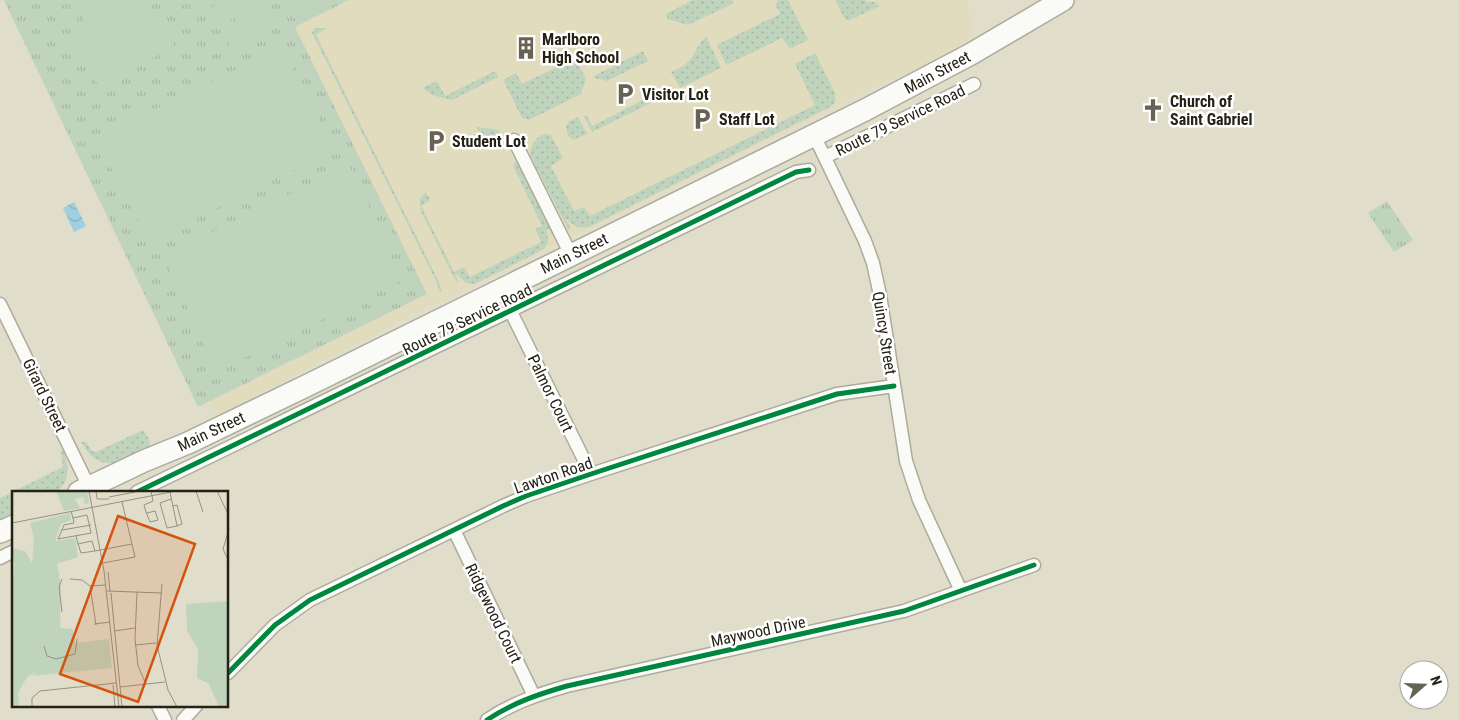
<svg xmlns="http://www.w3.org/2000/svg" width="1459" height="720" font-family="'Roboto Condensed',sans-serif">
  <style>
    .built { fill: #e2dcbe }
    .grass { fill: url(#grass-dots) }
    .park { fill: url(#park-tufts) }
    .pitch { fill: #c0d4bd }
    .water { fill: url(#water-waves) }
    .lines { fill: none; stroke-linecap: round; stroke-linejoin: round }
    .minor-casing { stroke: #adab9c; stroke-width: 15 }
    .primary-casing { stroke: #adab9c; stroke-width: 24 }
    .minor { stroke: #fafaf7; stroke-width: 12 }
    .primary { stroke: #fafaf7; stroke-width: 21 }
    .cycleway-casing { stroke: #fff; stroke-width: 8 }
    .cycleway { stroke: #00873e; stroke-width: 5 }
    .labels { text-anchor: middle; stroke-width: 5; stroke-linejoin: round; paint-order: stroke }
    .poi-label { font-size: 16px; font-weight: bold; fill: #242115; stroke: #fff; text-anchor: start }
    .street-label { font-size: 16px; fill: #242115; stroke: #fff }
    .inset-road { fill: none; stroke: #959282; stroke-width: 1 }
    .view { fill: #d4530d; fill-opacity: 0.15; stroke: #d4530d; stroke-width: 2.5 }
    .inset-edge { fill: none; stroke: #242115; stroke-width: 2.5 }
  </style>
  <defs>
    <pattern id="grass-dots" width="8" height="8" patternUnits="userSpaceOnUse" patternTransform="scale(1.25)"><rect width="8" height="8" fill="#c0d4bd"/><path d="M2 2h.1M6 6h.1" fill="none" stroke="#a5b6a2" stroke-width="1.8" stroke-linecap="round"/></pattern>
    <pattern id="park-tufts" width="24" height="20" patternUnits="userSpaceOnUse" patternTransform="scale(1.25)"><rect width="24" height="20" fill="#c0d4bd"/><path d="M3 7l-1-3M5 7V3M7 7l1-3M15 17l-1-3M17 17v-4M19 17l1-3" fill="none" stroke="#a5b6a2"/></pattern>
    <pattern id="water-waves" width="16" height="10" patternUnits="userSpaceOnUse" patternTransform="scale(1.25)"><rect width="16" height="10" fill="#9fcfe0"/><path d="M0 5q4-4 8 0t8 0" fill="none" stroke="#89b1bf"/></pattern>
  </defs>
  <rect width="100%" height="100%" fill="#e0ddca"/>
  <path class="built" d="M12 0H967L973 37 915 70 878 85 804 123 433 305 217 415 150 283Z"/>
  <path class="grass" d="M693 0H733L732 4 688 25 668 19 666 14Z
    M779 0H788L808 40 790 49 782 38 726 65 717 45 780 14 775 4Z
    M835 0H866V2H875L880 6 848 21 844 18Z
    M315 28H327L316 35 439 282 442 292H440L435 279 312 33Z
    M706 36 721 68 680 88 671 72C680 68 689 64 694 54 698 47 700 42 706 36Z
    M643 51 648 61 607 81 592 77Z
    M815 53 835 93V102L830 107 591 226C580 230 574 227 567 219L566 220 571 227 569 229 566 225 530 155C530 144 539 131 551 135L563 158 551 166 574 211 584 207 590 216 815 105 795 64Z
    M575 58 586 79 581 94 529 120 522 118 503 80 516 73 522 84Z
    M495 71 498 77 452 100 432 95 422 88 437 81 445 96Z
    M671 86 673 92 592 132 583 115 587 116 592 126Z
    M578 117 587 134 573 140 568 136 566 127 568 122Z
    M478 127 499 130 501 137 492 143 487 144 477 129Z
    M515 162 518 163 551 227 553 236 549 229H547L548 243 544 249 475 284 466 283 457 274 455 275 459 282 458 283 453 276 420 209V199L425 192 430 198 429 201 421 206 454 272 464 267 470 277 541 242 535 229 542 226 513 166Z
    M143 430C147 436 153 442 148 449L115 463C98 465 89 456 81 442H86L92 451 96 452Z
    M61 451H63C70 466 70 482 56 492H14V513L0 520V498L63 467Z"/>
  <path class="park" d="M4 0H349L295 27 427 294 198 407Z
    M1387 201 1413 240 1394 252 1368 213Z"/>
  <path class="pitch" d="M90 0H148L174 47 98 85 75 39Z
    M225 0H256L259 6 219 26 210 8Z
    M285 0H332L293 19 284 1Z
    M262 11 271 30 231 50 222 31Z
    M282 47 335 150 149 241 96 138Z
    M349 165 403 280 217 371 163 256Z"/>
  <path class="water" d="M74 202 86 226 74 232 63 208Z"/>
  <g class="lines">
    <defs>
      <path id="minor" d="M814 135 865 241 873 263 880 295 906 461 919 500 961 591
        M514 140 571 255
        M825 157 974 84
        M0 304 89 487
        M511 312 591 474
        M137 492 796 172 809 170
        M454 530 534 696
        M0 558 14 551
        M228 673 275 625 310 600 503 506 526 496 591 474 837 394 894 386
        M158 706 165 720
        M183 720 196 706
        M487 720C512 703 539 694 567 686L904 611 1034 565"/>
      <path id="primary" d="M79 492 144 461 188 443 308 385 865 110 971 54 1063 0
        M0 532 14 526"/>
    </defs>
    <use href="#minor" class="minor-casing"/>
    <use href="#primary" class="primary-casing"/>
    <use href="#minor" class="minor"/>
    <use href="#primary" class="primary"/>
    <defs>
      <path id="cycleway" d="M137 492 796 172 809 170
        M228 673 275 625 310 600 503 506 526 496 591 474 837 394 894 386
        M487 720C512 703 539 694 567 686L904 611 1034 565"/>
    </defs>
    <use href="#cycleway" class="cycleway-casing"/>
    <use href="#cycleway" class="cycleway"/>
  </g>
  <defs>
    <symbol id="building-bare" viewBox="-9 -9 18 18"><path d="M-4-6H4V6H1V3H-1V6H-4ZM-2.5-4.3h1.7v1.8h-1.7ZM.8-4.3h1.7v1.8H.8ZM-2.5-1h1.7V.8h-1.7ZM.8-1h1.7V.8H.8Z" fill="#666354" stroke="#fff" stroke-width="2.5" paint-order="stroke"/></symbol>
    <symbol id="parking-bare" viewBox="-9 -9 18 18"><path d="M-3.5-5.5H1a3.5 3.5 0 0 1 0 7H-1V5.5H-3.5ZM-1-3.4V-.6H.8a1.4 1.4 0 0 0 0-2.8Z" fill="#666354" stroke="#fff" stroke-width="2.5" paint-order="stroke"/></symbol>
    <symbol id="church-bare" viewBox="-9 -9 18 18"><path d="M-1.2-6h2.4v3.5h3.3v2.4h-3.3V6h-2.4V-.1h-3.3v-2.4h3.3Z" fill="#666354" stroke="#fff" stroke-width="2.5" paint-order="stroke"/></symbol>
  </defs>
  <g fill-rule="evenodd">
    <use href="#building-bare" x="510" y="32" width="32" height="32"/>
    <use href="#parking-bare" x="609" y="78" width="32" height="32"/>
    <use href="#church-bare" x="1137" y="94" width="32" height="32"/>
    <use href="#parking-bare" x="686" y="103" width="32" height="32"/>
    <use href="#parking-bare" x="420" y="125" width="32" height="32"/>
  </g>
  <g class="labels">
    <g class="poi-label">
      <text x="542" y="45">Marlboro<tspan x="542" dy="18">High School</tspan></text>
      <text x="642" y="100">Visitor Lot</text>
      <text x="1170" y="107">Church of<tspan x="1170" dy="18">Saint Gabriel</tspan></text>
      <text x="719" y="125">Staff Lot</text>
      <text x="452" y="147">Student Lot</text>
    </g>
    <g class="street-label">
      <text transform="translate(937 72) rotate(-28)" y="6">Main Street</text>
      <text transform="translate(900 120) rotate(-26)" y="6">Route 79 Service Road</text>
      <text transform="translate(574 253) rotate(-26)" y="6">Main Street</text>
      <text transform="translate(467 319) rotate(-26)" y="6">Route 79 Service Road</text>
      <text transform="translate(885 333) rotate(81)" y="6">Quincy Street</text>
      <text transform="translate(551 393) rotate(64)" y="6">Palmor Court</text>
      <text transform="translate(45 395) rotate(64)" y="6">Girard Street</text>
      <text transform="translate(211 431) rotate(-25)" y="6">Main Street</text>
      <text transform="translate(553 475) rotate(-19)" y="6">Lawton Road</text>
      <text transform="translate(494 613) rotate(64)" y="6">Ridgewood Court</text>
      <text transform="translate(758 631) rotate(-12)" y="6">Maywood Drive</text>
    </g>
  </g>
  <g transform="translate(12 491)">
    <rect width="216" height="216" fill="#e0ddca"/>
    <path d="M44 0H75L77 11 73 14 71 6 63 8 68 17 52 20ZM58 22 59 29 49 33 43 50 63 47 66 66 45 73 24 86V97L17 106 13 141 16 167 25 180 15 186 6 202 7 216H0V94L3 71 0 70V57L13 60 20 72 22 48 18 32Z" fill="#c0d4bd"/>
    <path d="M35 72 45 73 49 95 48 137 61 138 63 152 97 148 100 177 20 185 25 180 16 167 13 141 17 105 24 97V86ZM216 110V216H207L197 193 185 187 186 158 175 139 174 113Z" fill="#c0d4bd"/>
    <path d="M39 82 40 89H45L47 102 37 104 45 113V126L23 128 21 106 36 104 35 94 28 95 27 86ZM36 131H48L52 165 41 168 34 162 31 138ZM39 131 44 133 46 136 49 159 48 162 45 137 38 133 34 138 37 162H48L42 166 35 162 33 138ZM94 150 97 174 82 175 80 151ZM78 152 80 176 67 178 65 154ZM23 175a8 8 0 1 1 16 0a8 8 0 1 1-16 0Z" fill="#c0d4bd" fill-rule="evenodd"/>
    <path class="inset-road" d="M77 0 92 80 107 216M84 0 85 8H97M184 0 191 21M205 0 217 25M158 1 165 35 155 37 148 12 159 8M97 6 123 1M161 15 165 14 170 33 165 35M59 20 61 27 62 32 52 34 46 48 79 42 75 24 61 27M135 22 143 20 146 29 138 31 134 21 132 14 141 10 139 0M0 32 164 0M217 38 211 58 217 71M50 39 79 34M64 45 66 53 80 50 83 60 120 53M66 53 69 62 83 60M91 72 123 66 110 11M96 81 98 100M50 88 47 96 50 121M58 88 70 89 78 95 84 134M150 93 145 154 156 199 165 216M78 95 94 94M95 100 150 102M125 101 123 148 126 175 134 193M99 102 110 216M82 133 98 131M102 140 123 137M123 154 144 152M32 155 35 165 44 168 63 163 65 148M101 194 103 216M108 196 153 191M20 216V207L28 200 104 192"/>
    <path class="view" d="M106 25 183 53 126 211 48 183Z"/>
    <rect width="216" height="216" class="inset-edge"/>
  </g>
  <g transform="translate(1424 685) rotate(70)"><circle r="24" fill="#ffffff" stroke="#a7a6a1"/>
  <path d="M0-4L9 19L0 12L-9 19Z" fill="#666354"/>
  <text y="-8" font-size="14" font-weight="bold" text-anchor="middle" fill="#242115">N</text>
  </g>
</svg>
